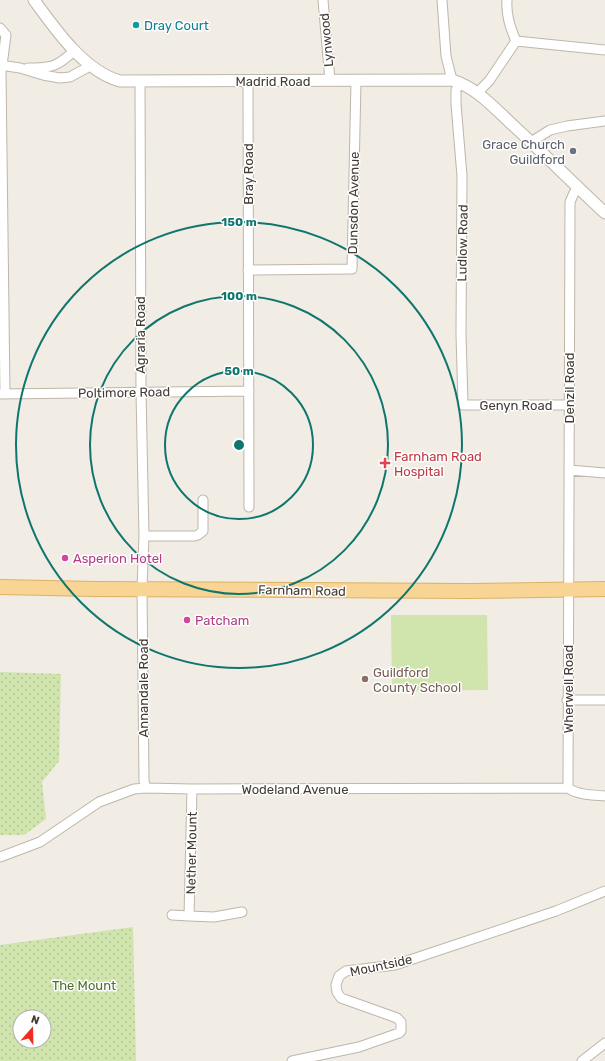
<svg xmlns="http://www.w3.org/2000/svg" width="605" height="1061" font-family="Rubik,sans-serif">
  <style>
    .green { fill: #d0e4ae }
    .park { fill: url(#park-dots); fill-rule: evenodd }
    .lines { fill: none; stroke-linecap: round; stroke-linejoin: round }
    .minor-casing { stroke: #bfb6aa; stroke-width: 11 }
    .tertiary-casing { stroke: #bfb6aa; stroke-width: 13 }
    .primary-casing { stroke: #ddb066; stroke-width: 16 }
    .minor { stroke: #fff; stroke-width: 9 }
    .tertiary { stroke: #fff; stroke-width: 11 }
    .primary { stroke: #f9d595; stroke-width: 14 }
    .ring { fill: none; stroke: #0f766e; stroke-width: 2 }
    .culture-dot { fill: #0f9aa8; stroke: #fff; stroke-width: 1.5 }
    .worship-dot { fill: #6b7280; stroke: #fff; stroke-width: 1.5 }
    .health-dot { fill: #e0444e; stroke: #fff; stroke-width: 1.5 }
    .hotel-dot { fill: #d1479c; stroke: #fff; stroke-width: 1.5 }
    .education-dot { fill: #8d6e63; stroke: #fff; stroke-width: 1.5 }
    .labels { text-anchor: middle; stroke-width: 3; stroke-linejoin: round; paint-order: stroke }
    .culture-label { font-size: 13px; fill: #0d838f; stroke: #fff; text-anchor: start }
    .street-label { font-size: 13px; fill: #433c34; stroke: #fff }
    .worship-label { font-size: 13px; fill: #5b616d; stroke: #fff; text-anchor: end }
    .health-label { font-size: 13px; fill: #be3a42; stroke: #fff; text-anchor: start }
    .hotel-label { font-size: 13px; fill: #b23c85; stroke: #fff; text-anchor: start }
    .education-label { font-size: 13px; fill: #785e54; stroke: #fff; text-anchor: start }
    .park-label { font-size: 13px; fill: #4b712b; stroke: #fff }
    .centre { fill: #0f766e; stroke: #fff; stroke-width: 2 }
    .ring-label { font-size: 12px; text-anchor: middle; font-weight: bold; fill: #0f766e; stroke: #fff; stroke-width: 3; stroke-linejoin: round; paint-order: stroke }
  </style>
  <defs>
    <pattern id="park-dots" width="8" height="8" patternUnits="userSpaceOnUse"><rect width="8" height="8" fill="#d0e4ae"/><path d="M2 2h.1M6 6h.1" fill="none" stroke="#b4c496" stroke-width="1.8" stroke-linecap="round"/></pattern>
  </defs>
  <rect width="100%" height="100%" fill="#f1ece4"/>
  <path class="green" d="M391 615H487L488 690 392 691Z"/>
  <path class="park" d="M0 672 61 674 59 761 42 782 46 819 24 835H0Z
    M133 927 136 1061H0V945ZM20 1017H44V1041H20Z"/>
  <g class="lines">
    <defs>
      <path id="minor" d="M323 0 330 81
        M442 0 446 56 452 80
        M507 0C506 15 510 27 516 41
        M0 28 6 35 1 73 5 394
        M516 41 605 50
        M0 65 20 68 43 75 60 78 70 77 90 66
        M28 68C52 68 57 67 75 50
        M140 81 141 392 144 536 142 588 144 781 146 788
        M248 81 249 507
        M460 82 456 90V104L462 176 461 334 463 405H569
        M478 92 489 81 516 41
        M531 142 550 130 567 126 605 121
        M248 270 352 269 356 81
        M0 394 249 391
        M569 470 605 473
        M144 536H194L198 535 203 531V500
        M567 700H605
        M568 788 570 202 574 193 578 188
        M192 789 189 916 214 917 242 912
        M0 857 40 842 99 802 134 789 146 788 192 789 568 788C578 795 593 795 605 796
        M172 915 189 916
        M292 1061 359 1047 399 1033 401 1031V1022L397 1018 341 998 337 992 336 985 339 976 346 971 395 965 556 911 605 891
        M582 1061 605 1043"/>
      <path id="tertiary" d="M34 0C55 29 84 71 120 81L452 80C478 88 496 110 516 128 546 156 575 185 605 213"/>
      <path id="primary" d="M0 587 95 589 468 591 605 589"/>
    </defs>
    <use href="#minor" class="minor-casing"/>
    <use href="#tertiary" class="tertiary-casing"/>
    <use href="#primary" class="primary-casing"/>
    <use href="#minor" class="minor"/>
    <use href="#tertiary" class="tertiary"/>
    <use href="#primary" class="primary"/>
  </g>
  <g class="ring">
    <circle cx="239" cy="445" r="74"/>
    <circle cx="239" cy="445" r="149"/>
    <circle cx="239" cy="445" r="223"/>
  </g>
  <circle class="culture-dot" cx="136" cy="25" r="4"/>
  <circle class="worship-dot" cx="573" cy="151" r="4"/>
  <path class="health-dot" d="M383 457h4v4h4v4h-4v4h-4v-4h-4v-4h4z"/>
  <g class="hotel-dot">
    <circle cx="65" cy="558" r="4"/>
    <circle cx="187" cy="620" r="4"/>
  </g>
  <circle class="education-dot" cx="365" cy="679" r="4"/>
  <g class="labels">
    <g class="culture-label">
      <text x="144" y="30">Dray Court</text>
    </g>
    <g class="street-label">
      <text transform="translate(326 40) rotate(-95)" y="5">Lynwood</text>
      <text x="273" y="86">Madrid Road</text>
      <text transform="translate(248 174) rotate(-90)" y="5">Bray Road</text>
      <text transform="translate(353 203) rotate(-89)" y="5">Dunsdon Avenue</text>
      <text transform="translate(462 243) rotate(-89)" y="5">Ludlow Road</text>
      <text transform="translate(140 335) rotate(-90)" y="5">Agraria Road</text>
      <text transform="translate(569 388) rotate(-90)" y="5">Denzil Road</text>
      <text transform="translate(124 392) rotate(-1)" y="5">Poltimore Road</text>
      <text x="516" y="410">Genyn Road</text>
      <text transform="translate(302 590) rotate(1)" y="5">Farnham Road</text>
      <text transform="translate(143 688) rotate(-90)" y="5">Annandale Road</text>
      <text transform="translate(568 689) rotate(-90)" y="5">Wherwell Road</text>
      <text x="295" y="794">Wodeland Avenue</text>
      <text transform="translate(191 853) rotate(-89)" y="5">Nether Mount</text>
      <text transform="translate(381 965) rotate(-12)" y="5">Mountside</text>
    </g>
    <g class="worship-label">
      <text x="565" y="149">Grace Church<tspan x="565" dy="15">Guildford</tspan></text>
    </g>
    <g class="health-label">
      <text x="394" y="461">Farnham Road<tspan x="394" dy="15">Hospital</tspan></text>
    </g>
    <g class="hotel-label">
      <text x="73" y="563">Asperion Hotel</text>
      <text x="195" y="625">Patcham</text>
    </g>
    <g class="education-label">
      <text x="373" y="677">Guildford<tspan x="373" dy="15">County School</tspan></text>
    </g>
    <g class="park-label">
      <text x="84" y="990">The Mount</text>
    </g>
  </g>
  <circle cx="239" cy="445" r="6" class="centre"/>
  <g class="ring-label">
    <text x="239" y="226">150 m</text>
    <text x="239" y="300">100 m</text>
    <text x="239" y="375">50 m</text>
  </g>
  <g transform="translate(32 1029) rotate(20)"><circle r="19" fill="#ffffff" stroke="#b4b1ae"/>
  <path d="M0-3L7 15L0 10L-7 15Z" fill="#ef2c1d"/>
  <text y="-6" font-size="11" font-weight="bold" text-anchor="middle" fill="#433c34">N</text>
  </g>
</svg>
